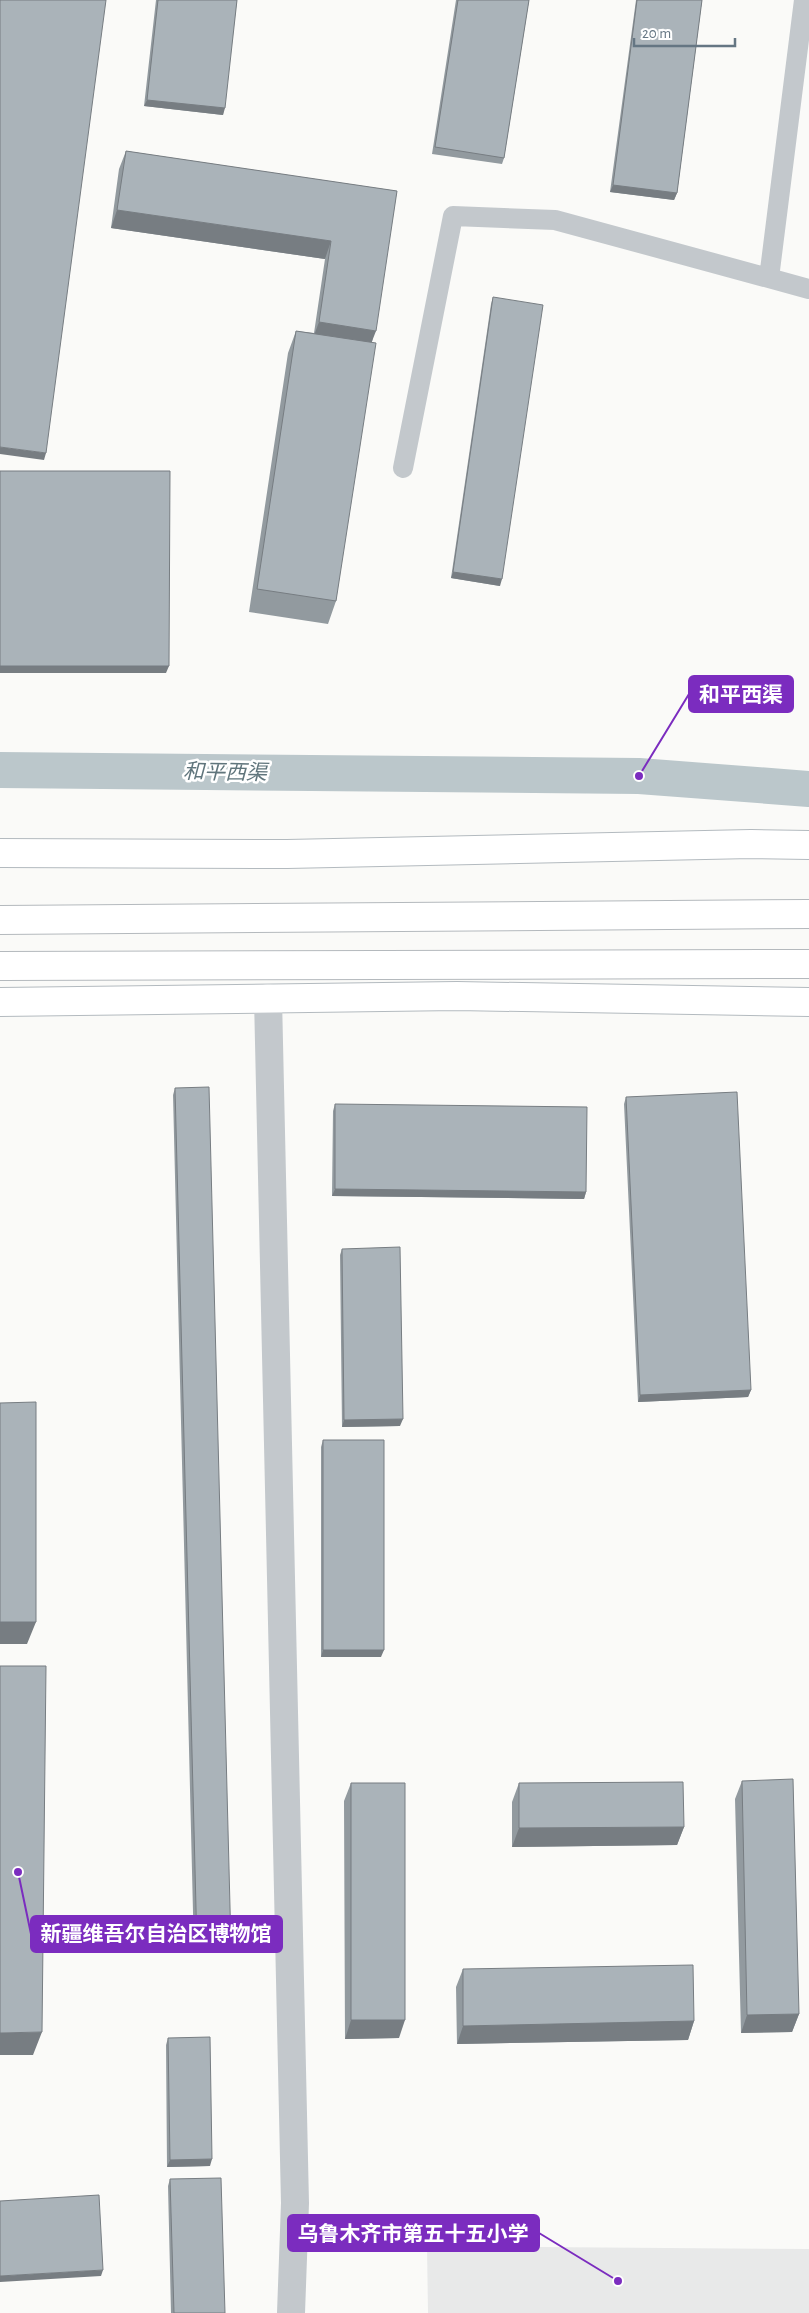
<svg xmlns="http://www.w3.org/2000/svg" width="809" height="2313" font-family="'Alegreya Sans','Noto Sans SC',sans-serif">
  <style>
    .built { fill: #e8e9e9 }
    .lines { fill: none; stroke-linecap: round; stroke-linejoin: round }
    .canal { stroke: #bbc7cb; stroke-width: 36 }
    .secondary-casing { stroke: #b3babf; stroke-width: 30 }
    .trunk-casing { stroke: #b4b9bd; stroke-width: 30 }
    .service { stroke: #c3c8cc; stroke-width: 20 }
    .minor { stroke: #c3c8cc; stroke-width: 28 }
    .secondary { stroke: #fff; stroke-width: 28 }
    .trunk { stroke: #fff; stroke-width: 28 }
    .wall { fill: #929a9f }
    .shaded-wall { fill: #777d82 }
    .building { fill: #aab3b9; stroke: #777d82 }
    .labels { text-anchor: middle; stroke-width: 5; stroke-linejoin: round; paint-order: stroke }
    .water-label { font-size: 21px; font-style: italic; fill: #60757c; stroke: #fff }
    .leader { fill: none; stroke: #7b2cbf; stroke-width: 2 }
    .callout-dot { fill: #7b2cbf; stroke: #fff; stroke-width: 2 }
    .callout { fill: #7b2cbf; stroke: #7b2cbf; stroke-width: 2 }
    .callout-label { font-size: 21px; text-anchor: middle; font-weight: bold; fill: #fff }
  </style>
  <rect width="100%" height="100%" fill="#fafaf8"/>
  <path class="built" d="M427 2246 809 2249V2313H428Z"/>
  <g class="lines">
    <path class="canal" d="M0 770 639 776 809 789"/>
    <defs>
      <path id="secondary" d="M0 853 287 854 751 844 809 845
        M0 1002 457 996 809 1002"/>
      <path id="trunk" d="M0 920 809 914
        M0 966 809 964"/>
    </defs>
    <use href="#secondary" class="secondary-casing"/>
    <use href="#trunk" class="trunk-casing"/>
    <path class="service" d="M769 278 804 0
      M403 468 453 216 555 220 809 289"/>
    <path class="minor" d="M268 998 295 2203 291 2313"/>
    <use href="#secondary" class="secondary"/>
    <use href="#trunk" class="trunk"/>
  </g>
  <path class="wall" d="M156 0H237L223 115 144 106Z
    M456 0H529L504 158 502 164 432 154Z
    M636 0H702L677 193 674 200 610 192Z
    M126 151 397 191 372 342 336 601 328 624 249 612 288 353 296 331 314 333 325 259 111 228 119 169Z
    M493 297 500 586 451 578 491 304Z
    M175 1088 228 1952 194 1953 173 1095Z
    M626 1097 751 1390 748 1397 638 1402 624 1104Z
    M335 1104 586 1192 584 1199 332 1196 333 1111Z
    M342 1249 400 1426 342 1427 340 1255Z
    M323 1440 381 1657H321V1447Z
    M742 1781 799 2014 792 2032 741 2033 735 1799Z
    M351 1783 399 2038 345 2039 344 1801Z
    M519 1783 684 1827 677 1845 512 1847V1802Z
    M463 1969 694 2021 688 2040 457 2044 456 1987Z
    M168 2038 210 2166 167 2167 166 2045Z
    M170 2179 225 2313H171L168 2186Z"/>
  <path class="shaded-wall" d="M147 100 225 108 223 115 144 106Z
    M613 185 677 193 674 200 610 192Z
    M117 210 331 241 325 259 111 228Z
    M319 322 376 331 369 349 312 341Z
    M0 447 46 453 44 460 0 454Z
    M453 572 502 579 500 586 451 578Z
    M0 666H169L166 673H0Z
    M335 1189 586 1192 584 1199 332 1196Z
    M751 1390 748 1397 638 1402 640 1395Z
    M403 1419 400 1426 342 1427 344 1420Z
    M0 1622H36L27 1644H0Z
    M323 1650H384L381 1657H321Z
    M684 1827 677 1845 512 1847 519 1828Z
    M231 1946 228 1952 194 1953 197 1947Z
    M799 2014 792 2032 741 2033 747 2015Z
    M351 2020H405L399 2038 345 2039Z
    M694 2021 688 2040 457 2044 463 2026Z
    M42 2032 33 2055H0V2033Z
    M212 2159 210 2166 167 2167 170 2160Z
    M103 2270 101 2276 0 2282V2276Z"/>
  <path class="building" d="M0 0H106L46 453 0 447Z
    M158 0H237L225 108 147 100Z
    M458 0H529L504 158 435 147Z
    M637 0H702L677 193 613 185Z
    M126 151 397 191 376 331 319 322 331 241 117 210Z
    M493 297 543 305 502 579 453 572Z
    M296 331 376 343 336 601 257 589Z
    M0 471H170L169 666H0Z
    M209 1087 231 1946 197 1947 175 1088Z
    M737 1092 751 1390 640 1395 626 1097Z
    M335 1104 587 1107 586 1192 335 1189Z
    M400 1247 403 1419 344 1420 342 1249Z
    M36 1402V1622H0V1403Z
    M323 1440H384V1650H323Z
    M0 1666H46L42 2032 0 2033Z
    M793 1779 799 2014 747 2015 742 1781Z
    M683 1782 684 1827 519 1828V1783Z
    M351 1783H405V2020H351Z
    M693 1965 694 2021 463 2026V1969Z
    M210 2037 212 2159 170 2160 168 2038Z
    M221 2178 225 2313H174L170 2179Z
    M99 2195 103 2270 0 2276V2201Z"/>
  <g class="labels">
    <g class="water-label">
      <text transform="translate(225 772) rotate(1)" y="7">和平西渠</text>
    </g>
  </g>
  <path class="leader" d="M639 776L689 694M18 1872L31 1934M618 2281L539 2233"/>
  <g class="callout-dot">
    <circle cx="639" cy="776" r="5"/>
    <circle cx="18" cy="1872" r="5"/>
    <circle cx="618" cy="2281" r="5"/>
  </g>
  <g class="callout">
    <rect x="689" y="676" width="104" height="36" rx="5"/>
    <rect x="31" y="1916" width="251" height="36" rx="5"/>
    <rect x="288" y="2215" width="251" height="36" rx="5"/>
  </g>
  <g class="callout-label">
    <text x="741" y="702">和平西渠</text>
    <text x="156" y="1941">新疆维吾尔自治区博物馆</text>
    <text x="413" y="2241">乌鲁木齐市第五十五小学</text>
  </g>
  <path d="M634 38v8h101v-8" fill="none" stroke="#657683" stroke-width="2.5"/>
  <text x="642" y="38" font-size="15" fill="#657683" stroke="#ffffff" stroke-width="4" paint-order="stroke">20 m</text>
</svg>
